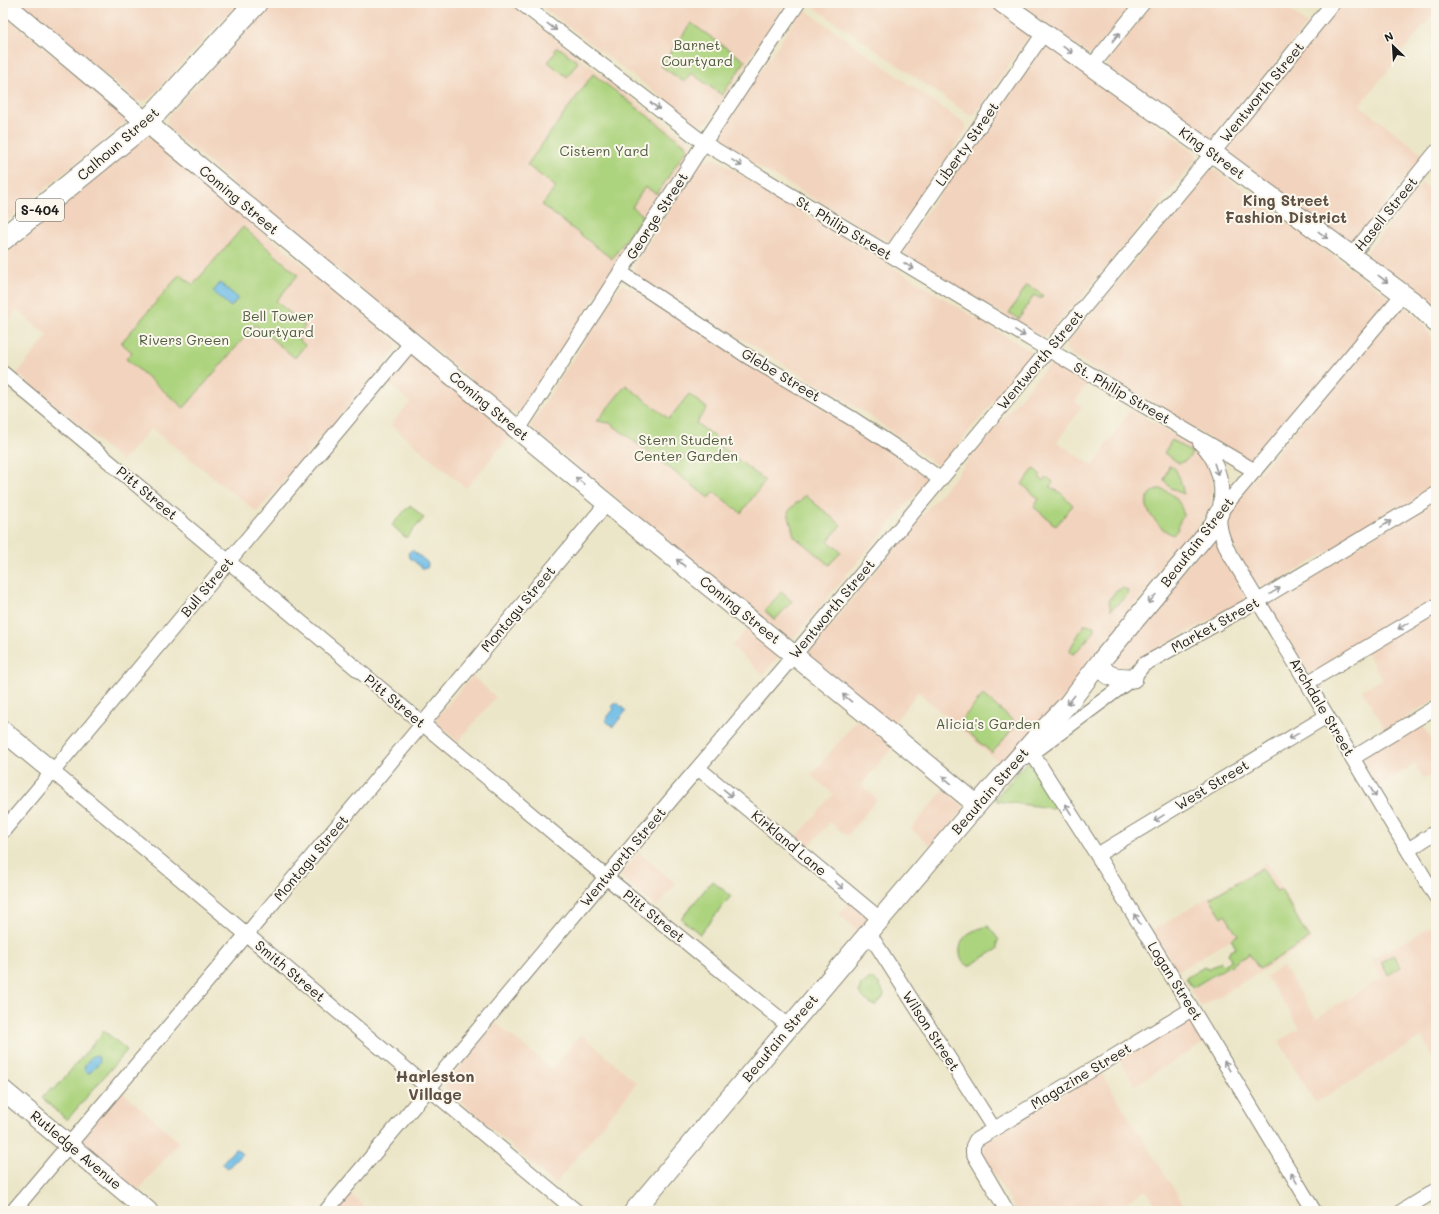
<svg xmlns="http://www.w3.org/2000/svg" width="1439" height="1214" font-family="Mali,sans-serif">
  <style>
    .built { fill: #f2d4be }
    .green { fill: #acd37d; stroke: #64784c }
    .water { fill: #6bbbe6; stroke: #446c81 }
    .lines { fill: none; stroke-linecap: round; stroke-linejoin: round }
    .street-casing { stroke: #848172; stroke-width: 16 }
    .secondary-casing { stroke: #848172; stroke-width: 21 }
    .primary-casing { stroke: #848172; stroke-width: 24 }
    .street { stroke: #fff; stroke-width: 14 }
    .secondary { stroke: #fff; stroke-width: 19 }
    .primary { stroke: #fff; stroke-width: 22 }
    .oneway { stroke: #999 }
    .labels { text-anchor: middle; stroke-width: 4; stroke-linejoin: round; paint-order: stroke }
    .shield { fill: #fbf7ec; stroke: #5f5e5a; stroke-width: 1 }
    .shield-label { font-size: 13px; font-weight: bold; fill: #1c1c1c }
    .park-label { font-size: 14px; fill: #4e5c3e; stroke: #fbf7ec }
    .street-label { font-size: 14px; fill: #1c1c1c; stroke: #fbf7ec }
    .neighbourhood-label { font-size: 15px; font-weight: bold; fill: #5f5044; stroke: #fbf7ec }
    .quarter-label { font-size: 16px; font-weight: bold; fill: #5f5044; stroke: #fbf7ec }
  </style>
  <rect width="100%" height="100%" fill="#fbf7ec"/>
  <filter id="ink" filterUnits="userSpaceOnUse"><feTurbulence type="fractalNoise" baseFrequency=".025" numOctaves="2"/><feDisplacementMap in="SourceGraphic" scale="8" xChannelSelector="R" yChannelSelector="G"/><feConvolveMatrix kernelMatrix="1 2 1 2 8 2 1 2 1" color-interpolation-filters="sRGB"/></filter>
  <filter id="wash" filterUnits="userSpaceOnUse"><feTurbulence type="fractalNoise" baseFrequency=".012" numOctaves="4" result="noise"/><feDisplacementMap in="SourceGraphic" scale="16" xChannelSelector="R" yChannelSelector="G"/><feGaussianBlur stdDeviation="0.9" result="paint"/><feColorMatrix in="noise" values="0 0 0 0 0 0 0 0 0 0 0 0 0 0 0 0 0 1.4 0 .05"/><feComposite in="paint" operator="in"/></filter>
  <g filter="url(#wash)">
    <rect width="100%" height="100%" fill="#ece6c9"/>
    <path class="built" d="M19 3H238L149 99 144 101H137Z
      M272 3H509L689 143 690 152 522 408 519 411 513 413 509 411 171 131 167 121 168 117Z
      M537 3H786L709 121 703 124 696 123Z
      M808 3H991L1029 30 1031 34 975 114 970 115Z
      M1014 3H1134L1093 54H1089Z
      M1152 3H1282L1307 24 1217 136 1212 140 1204 138 1111 71 1108 65V59Z
      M1340 3H1436V14L1434 13 1360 105 1424 155 1358 237 1351 241H1345L1228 156 1225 150V145Z
      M801 11 808 12 966 125V130L892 239 888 242 719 144 717 138 720 132Z
      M3 14 126 116V121L5 222 3 219Z
      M1045 44 1192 150 1196 154 1195 161 1049 335 1044 337 1039 336 906 257 903 253V246Z
      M148 137 153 140 397 343 395 349 387 361 257 512 151 428 122 461 17 373 48 336 17 310 3 325V255L144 138Z
      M714 158 1030 351 1031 356 943 463 939 465 935 464 863 411 639 278 636 275 634 270V265L702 161 707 159Z
      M1215 169 1389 297 1390 303 1256 460 1251 461H1246L1069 353 1066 349 1067 343 1207 174 1210 171Z
      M1422 183 1436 194V312L1429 302 1370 258 1367 252Z
      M623 285 633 289 865 434 924 476 926 481 924 484 794 637 789 638H786L533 429 531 424 619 288Z
      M1403 306 1422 322 1436 346V489L1265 589 1260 587 1254 581 1243 565 1229 537 1227 519 1230 508 1399 308Z
      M413 352 512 434 466 488 391 425 410 402 387 382Z
      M1055 363 1087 383 1075 402 1082 406 1057 442 1093 466 1131 409 1191 445 1202 456 1208 464 1212 474 1211 503 1208 513 1147 590 1100 646 1073 691 1004 767 918 692 892 725 812 658 809 655 810 650 1038 377 1050 364Z
      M1436 498V602L1311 674 1308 672 1269 606 1268 602Z
      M1213 537 1217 540 1245 595 1244 601 1124 667 1115 669 1112 667 1107 656Z
      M1436 608V699L1386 730 1362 690 1382 679 1366 651Z
      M748 628 778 654 777 658 763 675 732 646Z
      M472 676 496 697 458 742 438 725 436 720 438 716Z
      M858 719 893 747 861 785 877 799 847 836 830 822 804 852 792 843 833 794 811 775Z
      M1420 721 1436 747V771L1424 779 1415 764 1377 787 1362 761 1363 756Z
      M944 790 959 802 963 807 961 813 931 846 911 829Z
      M639 852 676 884 656 907 623 879 621 875Z
      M1267 862 1312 941 1203 1006H1200L1190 991 1250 954 1238 935 1178 971 1152 931Z
      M853 899 870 918 859 932 839 914Z
      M1436 924V1060L1422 1037 1315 1103 1279 1041 1300 1028 1266 976 1283 966 1316 1018 1381 978 1370 960Z
      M1188 1021 1193 1022 1205 1042 1135 1085 1120 1060 1183 1022Z
      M496 1023 552 1069 581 1034 637 1083 555 1184 445 1088V1085Z
      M1100 1071 1187 1210 1160 1211 1146 1190 1110 1211H1016L985 1159 983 1153 987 1141Z
      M121 1091 179 1142 138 1191 84 1145 82 1140 83 1137Z
      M351 1195 370 1211H338Z"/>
    <path class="green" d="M691 23 745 61 722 95 691 73 684 82 661 66Z
      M556 48 561 49 578 62 567 77 548 62 556 52 554 50Z
      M593 74 688 147 657 194 645 187 632 207 643 215 612 259 542 205 556 187 527 165Z
      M243 227 298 275 276 301 305 326 296 337 305 345 295 358 255 325 184 408 126 359 132 352 121 343 180 274 193 285Z
      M1027 285 1043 295 1041 299 1034 295 1019 319 1009 313Z
      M626 385 669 419 689 394 707 408 696 423 720 441 718 444 765 481 741 513 714 492 709 498 610 423 597 421Z
      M1172 440 1192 453C1190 458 1185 462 1179 463L1164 453Z
      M1169 466H1172C1177 468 1184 489 1183 494L1172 489 1164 480Z
      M1034 469 1041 475 1039 477 1044 481 1047 477 1053 482 1050 487 1061 493 1073 505 1056 526 1034 507 1039 499 1022 484Z
      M1157 489C1169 488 1182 502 1183 514 1183 519 1177 523 1178 529L1173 535C1158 529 1132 499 1157 489Z
      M805 495 841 525 828 541 841 552 829 565 794 536 788 512 797 502 799 503Z
      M410 505 424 518 406 538 392 525Z
      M1122 588 1128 590 1127 595 1111 610 1109 601 1115 592Z
      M781 592 792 601 775 620 765 611Z
      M1084 625 1094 626V632L1076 652 1073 654 1071 653 1070 649Z
      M983 695 1017 724 992 753 958 724Z
      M1029 763 1032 766 1056 805 1055 807 1051 808 997 801 995 799 1025 764Z
      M1262 868 1277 892 1281 890 1309 939 1259 969 1248 952 1249 954 1192 988 1186 978 1204 967 1205 968 1207 967 1208 969 1221 962 1223 965 1231 960 1228 953 1236 948 1231 939 1238 935 1225 915 1222 917 1210 898Z
      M712 881 731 896 700 934 681 919Z
      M988 926 999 940 997 942 998 949 969 966C956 960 958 942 968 934 973 930 982 928 988 926Z
      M1393 955 1401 967 1388 975 1381 962Z
      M869 979C879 979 881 987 884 995L883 998 876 1005C869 1005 862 997 859 992L861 985Z
      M104 1031 127 1050 67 1120 42 1098 51 1088 54 1090Z"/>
    <path class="water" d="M220 283 238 298 231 307 213 292Z
      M412 550 427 562 428 565 427 568H422L409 557 408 553Z
      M616 702 626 711 613 727 605 720 614 709 612 707Z
      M95 1055 98 1056 100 1062 90 1073 86 1072 84 1069C85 1064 90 1057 95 1055Z
      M236 1148 242 1154 228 1168 222 1163Z"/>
  </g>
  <g filter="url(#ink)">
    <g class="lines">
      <defs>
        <path id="street" d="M521 3 704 143 1032 340 1255 471
          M1091 67 1143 3
          M890 255 1044 33
          M1351 256 1436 152
          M620 272 747 356 853 419 903 452 940 479
          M3 373 606 877 790 1027
          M518 430 704 143 798 3
          M1200 443C1215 456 1223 480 1221 499 1220 508 1218 517 1220 527 1221 536 1225 544 1229 553L1436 897
          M1219 513 1403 294
          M1307 683 1436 606
          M1032 753 1097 855 1192 1009 1314 1211
          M1026 758 1133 678 1143 665 1266 596 1436 494
          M1353 758 1436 707
          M698 768 880 919
          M53 772C228 917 400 1066 576 1211
          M3 831 412 342
          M1408 850 1436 832
          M1097 855 1327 716
          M869 933 994 1129
          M13 1211 247 934 607 503
          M326 1211 685 783 795 654 1111 275 1220 144 1333 3
          M1007 1211 973 1153V1146L976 1140 1192 1009
          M1402 1211 1436 1190"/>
        <path id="secondary" d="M4 3C201 169 399 333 599 497 725 600 852 701 977 805
          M1002 3 1213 153 1419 306 1436 323
          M1100 662C1104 679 1119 678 1133 678
          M3 731 53 772
          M3 1090 148 1211
          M634 1211 970 813 1034 740 1068 704 1100 662 1213 526 1219 513"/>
        <path id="primary" d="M3 239 146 123 256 3"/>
      </defs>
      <use href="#street" class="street-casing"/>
      <use href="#secondary" class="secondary-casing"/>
      <use href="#primary" class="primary-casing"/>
      <use href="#street" class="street"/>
      <use href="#secondary" class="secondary"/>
      <use href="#primary" class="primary"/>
    </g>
    <defs><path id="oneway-shaft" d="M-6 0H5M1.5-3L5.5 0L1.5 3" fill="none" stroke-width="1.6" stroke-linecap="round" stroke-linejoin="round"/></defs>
    <g class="oneway">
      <use href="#oneway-shaft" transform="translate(552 27) rotate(37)"/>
      <use href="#oneway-shaft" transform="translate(1116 37) rotate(-51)"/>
      <use href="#oneway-shaft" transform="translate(1068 50) rotate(35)"/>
      <use href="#oneway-shaft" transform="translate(655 106) rotate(37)"/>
      <use href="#oneway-shaft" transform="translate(737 163) rotate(31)"/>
      <use href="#oneway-shaft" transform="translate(1323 235) rotate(37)"/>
      <use href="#oneway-shaft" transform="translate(909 266) rotate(31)"/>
      <use href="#oneway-shaft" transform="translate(1383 279) rotate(37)"/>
      <use href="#oneway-shaft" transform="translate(1020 333) rotate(31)"/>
      <use href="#oneway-shaft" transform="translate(1216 469) rotate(72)"/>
      <use href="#oneway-shaft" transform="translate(580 481) rotate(-141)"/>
      <use href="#oneway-shaft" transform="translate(1386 524) rotate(-31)"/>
      <use href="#oneway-shaft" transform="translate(681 563) rotate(-141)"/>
      <use href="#oneway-shaft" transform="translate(1275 591) rotate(-31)"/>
      <use href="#oneway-shaft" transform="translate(1152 599) rotate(130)"/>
      <use href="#oneway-shaft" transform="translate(1403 626) rotate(149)"/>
      <use href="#oneway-shaft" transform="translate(847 698) rotate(-140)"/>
      <use href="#oneway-shaft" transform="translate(1071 700) rotate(129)"/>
      <use href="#oneway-shaft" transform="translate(1294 736) rotate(149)"/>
      <use href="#oneway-shaft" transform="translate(947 780) rotate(-140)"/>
      <use href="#oneway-shaft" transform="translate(1373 792) rotate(59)"/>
      <use href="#oneway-shaft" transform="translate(728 793) rotate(40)"/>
      <use href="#oneway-shaft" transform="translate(1068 809) rotate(-122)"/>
      <use href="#oneway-shaft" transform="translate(1159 818) rotate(148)"/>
      <use href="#oneway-shaft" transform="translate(839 885) rotate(40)"/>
      <use href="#oneway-shaft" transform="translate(1137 919) rotate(-122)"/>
      <use href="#oneway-shaft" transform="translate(1227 1066) rotate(-121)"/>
      <use href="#oneway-shaft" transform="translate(1294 1178) rotate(-121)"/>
    </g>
  </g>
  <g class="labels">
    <rect class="shield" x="16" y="199" width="48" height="22" rx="3"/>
    <g class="shield-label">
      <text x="40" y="215">S-404</text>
    </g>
    <g class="park-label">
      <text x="697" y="50">Barnet<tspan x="697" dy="16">Courtyard</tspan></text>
      <text x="604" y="156">Cistern Yard</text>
      <text x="278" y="321">Bell Tower<tspan x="278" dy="16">Courtyard</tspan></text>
      <text x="184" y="345">Rivers Green</text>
      <text x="686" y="445">Stern Student<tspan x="686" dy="16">Center Garden</tspan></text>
      <text x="988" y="729">Alicia's Garden</text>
    </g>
    <g class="street-label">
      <text transform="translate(1262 92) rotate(-51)" y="5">Wentworth Street</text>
      <text transform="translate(118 144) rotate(-41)" y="5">Calhoun Street</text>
      <text transform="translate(967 144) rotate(-55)" y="5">Liberty Street</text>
      <text transform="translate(1212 153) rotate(36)" y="5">King Street</text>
      <text transform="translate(239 200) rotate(40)" y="5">Coming Street</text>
      <text transform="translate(1386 214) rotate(-51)" y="5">Hasell Street</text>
      <text transform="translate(657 216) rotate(-57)" y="5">George Street</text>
      <text transform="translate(844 228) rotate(31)" y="5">St. Philip Street</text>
      <text transform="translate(1040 360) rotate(-50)" y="5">Wentworth Street</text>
      <text transform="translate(781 375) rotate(31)" y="5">Glebe Street</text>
      <text transform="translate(1122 393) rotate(30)" y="5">St. Philip Street</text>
      <text transform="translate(489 406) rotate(40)" y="5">Coming Street</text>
      <text transform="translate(147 493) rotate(40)" y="5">Pitt Street</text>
      <text transform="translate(1197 542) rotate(-52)" y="5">Beaufain Street</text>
      <text transform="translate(207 587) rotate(-50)" y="5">Bull Street</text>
      <text transform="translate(518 609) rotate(-50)" y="5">Montagu Street</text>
      <text transform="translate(832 609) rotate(-50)" y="5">Wentworth Street</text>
      <text transform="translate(740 610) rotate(39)" y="5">Coming Street</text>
      <text transform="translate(1215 625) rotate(-29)" y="5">Market Street</text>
      <text transform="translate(395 701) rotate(40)" y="5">Pitt Street</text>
      <text transform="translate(1322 707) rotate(59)" y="5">Archdale Street</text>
      <text transform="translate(1212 785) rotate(-31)" y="5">West Street</text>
      <text transform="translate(990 791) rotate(-49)" y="5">Beaufain Street</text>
      <text transform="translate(789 843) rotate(40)" y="5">Kirkland Lane</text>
      <text transform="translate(623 857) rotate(-50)" y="5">Wentworth Street</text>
      <text transform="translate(311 858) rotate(-50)" y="5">Montagu Street</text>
      <text transform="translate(654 916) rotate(39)" y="5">Pitt Street</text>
      <text transform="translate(290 971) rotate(40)" y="5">Smith Street</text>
      <text transform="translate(1175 981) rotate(58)" y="5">Logan Street</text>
      <text transform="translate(931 1031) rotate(57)" y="5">Wilson Street</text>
      <text transform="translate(780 1038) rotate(-50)" y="5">Beaufain Street</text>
      <text transform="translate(1081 1076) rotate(-31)" y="5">Magazine Street</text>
      <text transform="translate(76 1150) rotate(40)" y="5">Rutledge Avenue</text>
    </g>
    <g class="neighbourhood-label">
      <text x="1286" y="206">King Street<tspan x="1286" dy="17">Fashion District</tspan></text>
    </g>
    <g class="quarter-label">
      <text x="435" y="1082">Harleston<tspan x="435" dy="18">Village</tspan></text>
    </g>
  </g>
  <rect width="1439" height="1214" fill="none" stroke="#fbf7ec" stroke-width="16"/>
  <g transform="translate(1393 46) rotate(335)" stroke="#fbf7ec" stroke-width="3" paint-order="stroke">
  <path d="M0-3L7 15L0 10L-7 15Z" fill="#1c1c1c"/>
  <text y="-6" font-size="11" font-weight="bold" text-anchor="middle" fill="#1c1c1c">N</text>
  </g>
</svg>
